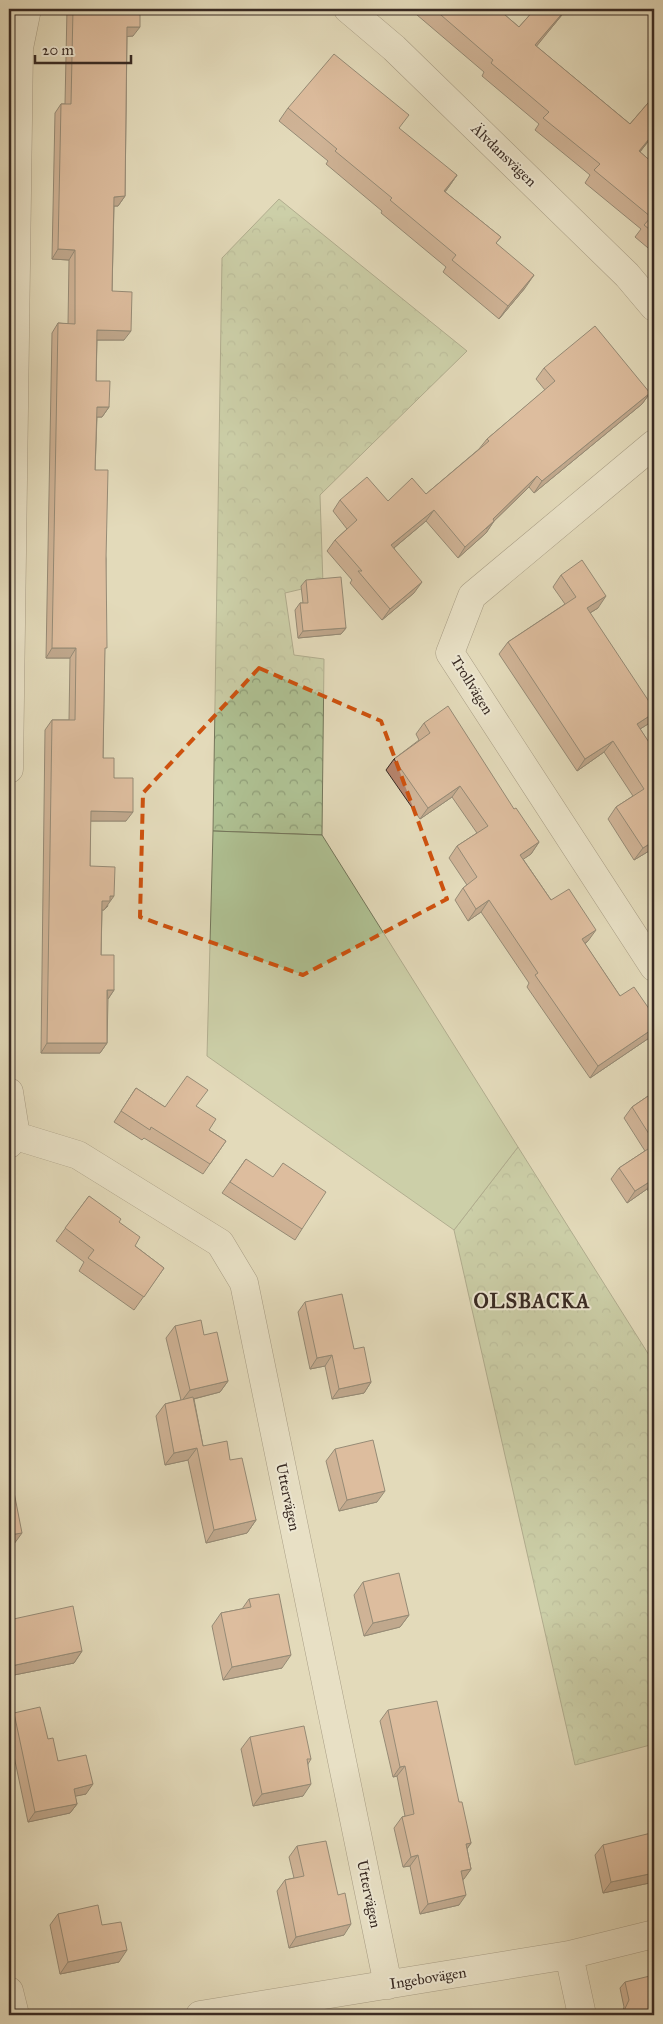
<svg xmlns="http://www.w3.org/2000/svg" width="663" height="2024" font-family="'IM FELL Great Primer',serif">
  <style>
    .forest { fill: url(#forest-crowns); stroke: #74765b }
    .park { fill: #afc193; stroke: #74765b }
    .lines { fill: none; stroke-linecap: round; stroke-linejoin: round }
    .minor-casing { stroke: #635649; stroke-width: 29 }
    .minor { stroke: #ede7d2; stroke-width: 28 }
    .wall { fill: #b6846c; stroke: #382a23 }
    .shaded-wall { fill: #946c58; stroke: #382a23 }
    .building { fill: #d49a7d; stroke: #382a23 }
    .marked { fill: none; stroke: #ce520f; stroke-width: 4; stroke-dasharray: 10 6; stroke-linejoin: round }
    .labels { text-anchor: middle; stroke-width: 4; stroke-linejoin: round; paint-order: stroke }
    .street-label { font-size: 15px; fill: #382a23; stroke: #ede7d2 }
    .district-label { font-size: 20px; font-weight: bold; letter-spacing: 1px; fill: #382a23; stroke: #ede7d2 }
  </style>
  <defs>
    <pattern id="forest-crowns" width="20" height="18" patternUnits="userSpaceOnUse" patternTransform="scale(1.25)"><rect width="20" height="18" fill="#afc193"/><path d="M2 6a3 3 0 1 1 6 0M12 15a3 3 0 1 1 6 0" fill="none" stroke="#8f9d78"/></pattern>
  </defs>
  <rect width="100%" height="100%" fill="#e3daba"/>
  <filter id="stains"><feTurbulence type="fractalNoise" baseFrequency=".004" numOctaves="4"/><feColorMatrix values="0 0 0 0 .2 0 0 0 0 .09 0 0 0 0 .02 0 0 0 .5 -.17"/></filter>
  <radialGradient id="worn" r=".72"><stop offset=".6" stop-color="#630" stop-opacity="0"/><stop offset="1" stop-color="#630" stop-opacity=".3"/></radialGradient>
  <path class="forest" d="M279 199 467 351 320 495 323 584 285 593 294 655 324 659 322 835 213 831 222 258Z
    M518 1147 654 1363V1744L575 1765 454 1230Z"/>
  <path class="park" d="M213 831 322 835 518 1147 454 1230 207 1056Z"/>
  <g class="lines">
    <defs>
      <path id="minor" d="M348 9 394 48 627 275 654 307
        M654 444 472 596 450 653 654 967
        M9 769 19 48 27 9
        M9 1092 16 1136 9 1144
        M16 1136 78 1155 220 1243 244 1283 388 1985
        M569 1955 582 2015
        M9 1991 15 2015
        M200 2015 569 1955 654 1934"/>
    </defs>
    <use href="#minor" class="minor-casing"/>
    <use href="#minor" class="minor"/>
  </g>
  <path class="wall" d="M67 9H140L133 36H127L125 196 118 206H114L112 291 124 340H97L96 381 109 407 102 417H97L95 470 106 559 103 758 114 778 126 821H90V866L108 906 104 910H102L101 955 114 990 108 999 107 1043 100 1053H41L45 730 52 720H69L70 658H46L52 333 58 323 68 324 69 260 52 259 55 113 61 104H65Z
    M410 9H498L519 27 535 9H567L536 46 630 124 654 96V134L640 152 654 164V253L635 237 641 229 585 183 590 175 535 130 539 124 482 76 484 72Z
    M288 108 457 175 445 192 501 237 496 243 525 288 499 319 443 272 446 267 381 213 382 211 326 164 328 161 279 121Z
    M544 368 650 393 642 404 534 493 529 487 494 521 486 533 458 558 426 521 394 548 414 593 382 620 350 583 352 580 327 551 335 540 347 529 333 511 340 500 388 501 426 494 479 449 487 439 545 390 536 379Z
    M561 575 598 608 590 613 648 724 640 729 654 750V848L634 860 608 819 616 807 633 796 604 752 577 771 499 654 508 642 565 604 553 587Z
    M306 580 346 628 341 634 298 638 295 610 300 603H303L301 586Z
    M424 723 514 809 539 842 531 854 523 859 551 900 588 941 585 944 620 996 654 1016V1032L652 1036 590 1078 527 987 529 983 481 912 468 921 455 900 463 888 467 885 449 858 457 846 477 833 452 797 420 819 386 770 394 759 419 740 416 734Z
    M136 1088 165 1107 196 1106 209 1130 226 1141 203 1174 144 1138 142 1140 114 1122Z
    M654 1092V1200L647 1189 627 1203 611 1179 619 1168 645 1151 624 1118 632 1107Z
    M246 1159 302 1229 295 1240 222 1193Z
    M89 1196 119 1222 135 1246 164 1268 134 1310 79 1271 84 1262 56 1241Z
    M305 1302 354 1349 371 1382 364 1393 332 1399 325 1366 310 1369 298 1312Z
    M175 1326 204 1335 228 1381 220 1392 194 1399 203 1446 230 1460 256 1520 247 1533 206 1543 188 1460 165 1465 156 1416 165 1404 181 1400 166 1338Z
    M335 1449 377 1502 339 1511 326 1461Z
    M363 1582 409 1615 400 1627 364 1636 354 1595Z
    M249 1599 282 1668 223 1680 212 1626 221 1613 242 1609Z
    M9 1620 82 1651 74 1663 9 1676Z
    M388 1710 459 1802 471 1843 467 1849 471 1869 463 1879 459 1905 420 1914 410 1866 403 1867 394 1828 402 1817 405 1816 397 1776 393 1777 380 1721Z
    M14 1713 48 1739 58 1761 86 1794 75 1796 77 1804 70 1813 28 1822 9 1733V1720Z
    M250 1737 311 1759 308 1764 303 1796 253 1806 241 1749Z
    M654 1844V1882L603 1893 595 1855 603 1845Z
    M297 1846 344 1935 289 1948 277 1891 285 1880 294 1878 289 1857Z
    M58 1914 102 1925 119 1962 60 1974 50 1925Z
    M625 1982 654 2015H621L624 2007 620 1988Z"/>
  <path class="shaded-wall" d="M566 9H567L561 16 527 58 535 45Z
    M127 27H140L133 36 121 37Z
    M654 133V134L630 164 639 151Z
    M457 175 448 188 435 204 444 191Z
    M125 196 118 206H108L114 197Z
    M58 249 75 250 69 260 52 259Z
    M534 275 525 288 499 319 508 306Z
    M97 330 131 331 124 340H90Z
    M650 393 642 404 534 493 542 481Z
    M97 407H109L102 417H90Z
    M537 476 529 487 486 529 494 521 486 533 458 558 465 547 493 519Z
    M434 510 426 521 383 557 391 545Z
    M422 582 414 593 382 620 390 609Z
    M606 596 598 608 578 620 587 608Z
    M346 628 341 634 298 638 303 631Z
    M52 648H76L70 658H46Z
    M654 713V715L648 724 629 736 637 724Z
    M613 741 604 752 577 771 585 759Z
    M460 786 452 797 420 819 428 808Z
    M91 811 133 812 126 821H84Z
    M654 841V848L634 860 643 848Z
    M539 842 531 854 512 867 520 855Z
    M110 896H114L104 910H95L102 901Z
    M489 900 481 912 468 921 476 909Z
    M596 930 588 941 574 951 582 939Z
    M107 990H114L108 999Z
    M654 1028V1032L652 1036 590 1078 598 1066Z
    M47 1043H107L100 1053H41Z
    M654 1179 647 1189 627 1203 635 1191Z
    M332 1355 325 1366 310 1369 317 1358Z
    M228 1381 220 1392 181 1402 190 1390Z
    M371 1382 364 1393 332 1399 339 1389Z
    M197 1448 188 1460 165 1465 174 1453Z
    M385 1491 377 1502 339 1511 347 1500Z
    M256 1520 247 1533 206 1543 214 1530Z
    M22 1533 14 1544 9 1545V1535Z
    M409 1615 400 1627 364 1636 373 1623Z
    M82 1651 74 1663 9 1676V1670L11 1666Z
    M291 1655 282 1668 223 1680 232 1667Z
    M405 1766 397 1776 393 1777 400 1767Z
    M93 1784 86 1794 67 1798 74 1789Z
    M311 1784 303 1796 253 1806 262 1794Z
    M77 1804 70 1813 28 1822 35 1812Z
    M471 1843 463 1854 466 1844Z
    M418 1855 410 1866 403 1867 411 1857Z
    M471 1869 464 1879 454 1881 461 1871Z
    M654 1873V1882L603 1893 611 1882Z
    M466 1895 459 1905 420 1914 428 1904Z
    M351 1924 344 1935 289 1948 296 1937Z
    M127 1950 119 1962 60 1974 68 1962Z"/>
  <path class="building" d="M73 9H140V27H127L125 196 114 197 112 291 132 292 131 331 97 330 96 381H110L109 407H97L95 470H108L106 559 107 648H105L103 758H114V778H133V812L91 811 90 866 115 867 114 896H110V901H102L101 955H114V990H107V1043H47L52 720H75L76 648H52L58 323 75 324V250L58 249 61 104H71Z
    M434 9H498L519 27 535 9H566L535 45 630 124 654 96V133L639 151 654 164V233L644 225 651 217 594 170 600 164 543 118 549 112 491 63 493 60Z
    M334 54 409 115 399 128 457 175 444 191 501 237 496 243 534 275 508 306 452 260 456 255 390 200 392 198 335 151 337 149 288 108Z
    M595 326 650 393 542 481 537 476 493 519 494 521 465 547 434 510 391 545 422 582 390 609 358 571H362L335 540 357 520 340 500 367 477 388 501 412 478 426 494 489 441 487 439 555 381 544 368Z
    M582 560 606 596 587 608 654 709V713L637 724 654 750V841L643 848 616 807 644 789 613 741 585 759 508 642 576 597 561 575Z
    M341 577 346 628 303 631 300 603H308L306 580Z
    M448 706 514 809 516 808 539 842 520 855 551 900 569 889 596 930 582 939 620 996 634 987 654 1016V1028L598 1066 535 975 538 973 489 900 476 909 463 888 477 877 457 846 488 826 460 786 428 808 394 759 430 733 424 723Z
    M187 1076 208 1090 196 1106 216 1119 209 1130 226 1141 210 1164 151 1127 150 1130 121 1111 136 1088 165 1107Z
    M654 1092V1142L632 1107Z
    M654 1145V1179L635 1191 619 1168Z
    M246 1159 273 1177 283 1163 326 1192 302 1229 230 1182Z
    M89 1196 121 1219 119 1222 140 1237 135 1246 164 1268 144 1297 88 1258 94 1250 65 1228Z
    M342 1294 354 1349 364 1347 371 1382 339 1389 332 1355 317 1358 305 1302Z
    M201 1320 204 1335 217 1332 228 1381 190 1390 175 1326Z
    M193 1397 203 1446 227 1441 230 1460 242 1458 256 1520 214 1530 197 1448 174 1453 165 1404Z
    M373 1440 385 1491 347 1500 335 1449Z
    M13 1487 22 1533 9 1535V1488Z
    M399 1573 409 1615 373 1623 363 1582Z
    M279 1594 291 1655 232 1667 221 1613 251 1607 249 1599Z
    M73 1606 82 1651 11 1666 10 1659H9V1620Z
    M437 1701 459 1802H462L471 1843 466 1844 471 1869 461 1871 466 1895 428 1904 418 1855 411 1857 402 1817 414 1814 405 1766 400 1767 388 1710Z
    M40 1707 48 1739 53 1738 58 1761 86 1755 93 1784 74 1789 77 1804 35 1812 14 1713Z
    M304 1726 311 1759H307L311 1784 262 1794 250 1737Z
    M651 1833 654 1844V1873L611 1882 603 1845Z
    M326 1841 338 1895 345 1893 351 1924 296 1937 285 1880 304 1876 297 1846Z
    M98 1905 102 1925 121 1922 127 1950 68 1962 58 1914Z
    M654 1975V2015H622L629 2000 625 1982Z"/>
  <path d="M0 0H663V2024H0ZM259 668 381 721 447 899 303 975 140 917 143 793Z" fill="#e3daba" fill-opacity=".55" fill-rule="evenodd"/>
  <path class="marked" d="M259 668 381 721 447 899 303 975 140 917 143 793Z"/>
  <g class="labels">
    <g class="street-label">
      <text transform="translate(504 155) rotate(44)" y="5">Älvdansvägen</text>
      <text transform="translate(472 685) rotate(58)" y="5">Trollvägen</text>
      <text transform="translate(288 1497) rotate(78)" y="5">Uttervägen</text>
      <text transform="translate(369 1894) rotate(78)" y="5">Uttervägen</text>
      <text transform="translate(428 1978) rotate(-9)" y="5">Ingebovägen</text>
    </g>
    <g class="district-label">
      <text x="532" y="1308">OLSBACKA</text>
    </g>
  </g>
  <rect width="663" height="2024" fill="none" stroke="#e3daba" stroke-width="30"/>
  <rect x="10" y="10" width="643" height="2004" fill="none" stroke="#382a23" stroke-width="2.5"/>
  <rect x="15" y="15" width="633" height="1994" fill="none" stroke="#382a23"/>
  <path d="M35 55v8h96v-8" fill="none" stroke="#382a23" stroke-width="2.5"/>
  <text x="42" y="55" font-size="15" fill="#382a23" stroke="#ede7d2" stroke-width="4" paint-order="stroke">20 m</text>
  <rect width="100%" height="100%" filter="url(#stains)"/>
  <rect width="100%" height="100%" fill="url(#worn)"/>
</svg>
